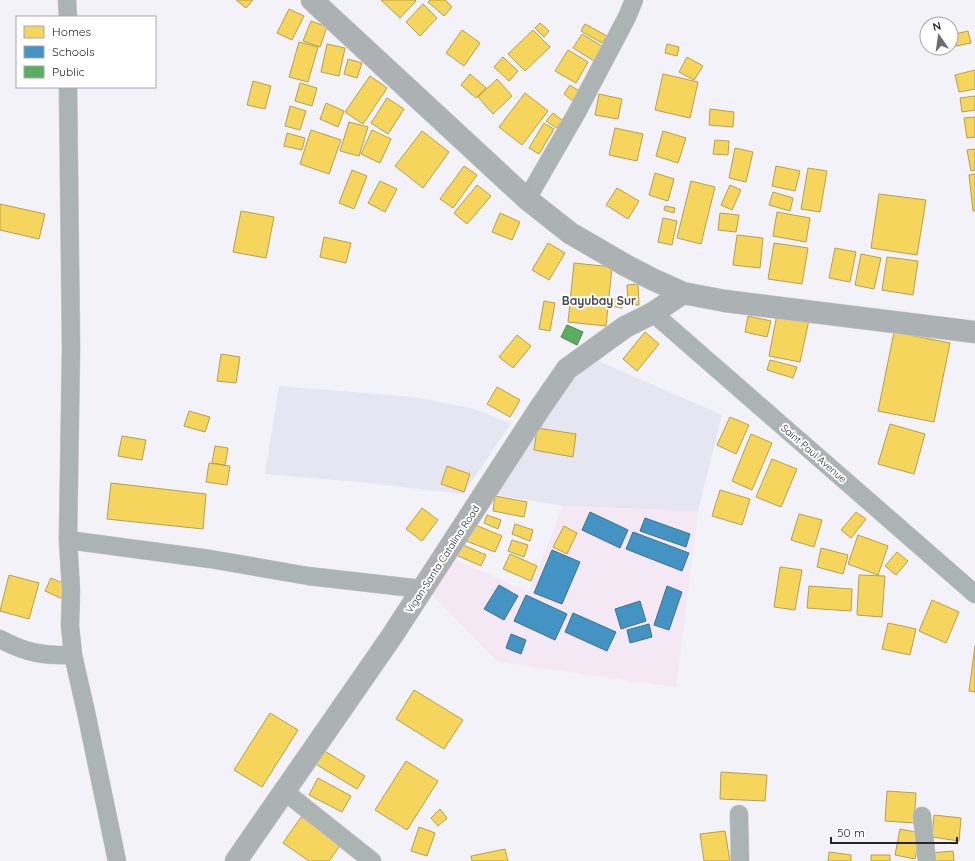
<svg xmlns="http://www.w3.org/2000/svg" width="975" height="861" font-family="Quicksand,sans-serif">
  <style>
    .built { fill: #e6e6f3 }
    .education { fill: #f3e8f3 }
    .homes { fill: #f6d55c; stroke: #b7a04d }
    .schools { fill: #4393c3; stroke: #3a7295 }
    .public { fill: #5aae61; stroke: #4a8550 }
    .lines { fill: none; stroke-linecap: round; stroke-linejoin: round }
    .street-casing { stroke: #ceced2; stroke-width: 19 }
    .secondary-casing { stroke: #ceced2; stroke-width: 23 }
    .street { stroke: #acb4b3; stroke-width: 18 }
    .secondary { stroke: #acb2b3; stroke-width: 22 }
    .labels { text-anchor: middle; stroke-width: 4; stroke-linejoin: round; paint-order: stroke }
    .street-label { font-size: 10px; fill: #242529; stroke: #fff }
    .quarter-label { font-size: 12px; font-weight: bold; fill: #474750; stroke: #fff }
  </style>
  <rect width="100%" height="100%" fill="#f2f2f8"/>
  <path class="built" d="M594 359 722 415 698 511 563 506 491 494 551 403Z
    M279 386 413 397 471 408 511 423 463 494 360 482 265 474Z"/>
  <path class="education" d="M563 506 698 511 676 687 498 662 429 592 449 557 529 592Z"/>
  <path class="homes" d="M236 0H253L246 8Z
    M381 0H415L416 1 400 18Z
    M430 0H445L452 7 444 16 428 2Z
    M423 4 437 18 420 36 406 22Z
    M289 9 304 16 292 40 277 33Z
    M311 21 327 27 320 47 303 41Z
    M540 23 549 31 544 37 535 28Z
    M585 24 607 36 602 43 581 31Z
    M462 30 480 43 464 66 446 53Z
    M533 30 550 47 525 71 508 54Z
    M968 31 971 43 951 47V35Z
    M582 34 605 48 596 62 573 48Z
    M299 42 318 47 308 82 289 77Z
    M327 44 345 48 339 76 321 72Z
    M667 44 679 47 677 56 665 53Z
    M568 50 588 62 576 83 555 71Z
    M503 57 518 71 509 81 494 67Z
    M687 57 703 66 694 80 679 72Z
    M348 59 362 63 357 78 344 74Z
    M975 70V89L959 92 955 75Z
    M470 74 486 88 476 98 461 85Z
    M663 74 698 82 690 118 655 110Z
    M370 76 387 88 363 124 345 112Z
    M497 79 512 96 493 114 478 97Z
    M253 81 271 86 265 109 247 105Z
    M300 83 317 88 312 106 295 101Z
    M570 85 583 94 576 103 564 94Z
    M525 93 548 111 522 145 499 127Z
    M599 94 622 99 618 119 595 115Z
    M975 96V110L962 112 960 98Z
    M387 98 404 109 388 134 371 123Z
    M326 103 344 111 338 127 320 119Z
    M290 106 306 111 300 130 285 126Z
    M710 109 734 112 733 127 709 125Z
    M553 113 562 120 557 128 546 121Z
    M975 117V137L967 138 964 118Z
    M349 122 368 127 359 156 340 151Z
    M544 123 554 129 539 154 529 148Z
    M615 128 643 134 637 161 609 155Z
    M311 130 341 140 329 174 300 164Z
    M372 130 391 139 380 163 361 154Z
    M422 131 449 152 423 188 395 166Z
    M663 131 686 138 678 163 656 156Z
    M287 133 305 138 302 150 284 146Z
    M715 140 729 141 728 155 713 154Z
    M735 148 753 152 746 182 729 178Z
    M975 149V170L971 171 967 150Z
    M464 166 477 175 453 208 440 199Z
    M776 166 800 171 795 191 772 186Z
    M808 168 827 171 820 212 801 209Z
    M352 170 367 176 354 209 339 203Z
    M655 173 674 179 668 201 649 195Z
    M975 174V211H973L969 175Z
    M380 181 397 189 385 212 368 203Z
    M691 181 715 187 701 244 677 238Z
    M477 185 491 196 467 224 454 213Z
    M730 185 741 190 732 210 721 205Z
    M617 188 639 201 628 219 606 205Z
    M773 192 793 198 790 211 769 205Z
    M879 194 926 200 917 255 871 248Z
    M0 204 45 214 39 239 0 230Z
    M665 206 675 208 674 213 664 210Z
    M241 211 274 217 266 258 233 252Z
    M777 212 810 218 806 242 773 236Z
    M500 213 520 222 512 240 492 232Z
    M720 213 739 215 736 232 718 230Z
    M663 218 677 221 672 245 658 242Z
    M737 235 763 238 760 268 733 265Z
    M324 237 351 243 346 263 320 257Z
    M548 243 565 253 549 280 532 270Z
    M774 243 808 248 802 284 768 279Z
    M835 248 856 252 850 282 829 278Z
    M861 254 881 258 874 289 855 285Z
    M887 257 918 261 913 295 882 290Z
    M574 263 612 267 606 326 568 322Z
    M638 284 639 305H628L627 285Z
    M612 298 623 300 622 308 611 306Z
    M544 301 555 303 550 331 539 329Z
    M777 314 809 320 800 362 769 356Z
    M748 316 771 321 767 337 745 332Z
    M645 332 659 344 637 371 623 359Z
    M894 332 950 343 934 422 878 411Z
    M517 335 531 346 513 368 499 357Z
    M221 354 240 357 236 383 217 381Z
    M770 360 797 367 793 378 767 370Z
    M497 387 520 400 510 417 487 404Z
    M189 411 210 417 205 432 184 426Z
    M730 417 749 425 736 454 717 445Z
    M890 424 925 434 914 474 878 464Z
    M537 428 576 434 573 457 534 450Z
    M751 434 772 443 752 490 732 481Z
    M122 436 146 440 142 460 118 456Z
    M215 446 228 448 225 465 212 463Z
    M772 459 797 469 781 507 756 497Z
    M209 463 230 466 227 485 206 482Z
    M447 466 470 474 464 492 441 484Z
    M111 483 206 494 203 529 107 519Z
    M720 490 750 499 742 525 712 516Z
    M495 496 527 502 524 517 493 511Z
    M422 508 438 520 422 541 406 529Z
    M856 512 866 519 851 538 841 530Z
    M799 514 822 520 814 547 791 540Z
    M487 515 501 520 498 529 484 523Z
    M473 524 502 536 495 552 466 541Z
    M515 524 533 530 530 541 512 534Z
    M564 526 577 533 567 554 553 547Z
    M858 535 888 546 878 575 848 564Z
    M512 540 528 545 524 557 508 551Z
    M461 544 486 555 481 566 456 555Z
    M821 548 848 555 843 574 817 567Z
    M897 552 908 561 896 575 885 566Z
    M510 554 537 566 531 581 503 569Z
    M780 567 802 570 795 610 774 607Z
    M9 575 39 583 29 619 0 611Z
    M859 575 885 576 882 617 857 615Z
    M51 578 69 586 63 599 45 591Z
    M809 586 852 589 851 611 807 608Z
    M932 600 959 612 946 643 919 631Z
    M888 623 916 629 910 655 882 649Z
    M975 646V692L969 691Z
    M414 690 463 720 444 749 396 719Z
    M270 713 298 730 262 787 234 770Z
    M323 750 365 776 357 789 314 763Z
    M406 761 438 781 407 830 375 810Z
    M721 772 767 775 765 801 720 799Z
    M318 778 351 796 342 812 309 795Z
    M887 791 916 793 914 823 885 821Z
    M440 809 447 818 438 826 431 818Z
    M934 815 961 818 959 841 932 837Z
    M301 817 341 844 329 861H309L283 843Z
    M419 827 435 833 427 856 411 851Z
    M900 829 921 833 915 859 895 855Z
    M725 831 730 861H704L700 834Z
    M505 849 508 861H472L471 856Z
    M953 851 954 861H932L931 853Z
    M829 852 851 855V861H828Z
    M871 855H890V861H871Z"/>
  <path class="schools" d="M590 512 628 530 620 548 582 530Z
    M645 518 690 534 686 547 640 531Z
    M633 532 689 553 682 571 626 549Z
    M552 550 580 562 562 604 534 593Z
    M499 585 518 596 504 620 484 609Z
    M667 586 682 592 669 630 654 625Z
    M526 595 567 614 555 640 514 621Z
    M640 601 646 621 621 629 615 609Z
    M573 613 616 632 607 651 565 632Z
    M649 624 652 637 630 643 627 630Z
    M511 634 526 640 521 654 506 648Z"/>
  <path class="public" d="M567 325 583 332 577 345 561 337Z"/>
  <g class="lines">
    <defs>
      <path id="street" d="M67 0 68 17
        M68 87 71 348 68 540 71 590 70 626 73 655 86 712 117 861
        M527 199 576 114 627 17 634 0
        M653 313 975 594
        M68 540 210 559 308 576 422 589
        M0 639C26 653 44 656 73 655
        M284 791 372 861
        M739 814 740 861
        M922 816 927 861"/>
      <path id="secondary" d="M312 0 527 199 570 233 625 265 652 279 683 293 725 301 975 332
        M236 861 392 636 540 408 567 369 625 327 653 313 683 293"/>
    </defs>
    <use href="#street" class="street-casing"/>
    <use href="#secondary" class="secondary-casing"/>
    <use href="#street" class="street"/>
    <use href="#secondary" class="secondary"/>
  </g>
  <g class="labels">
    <g class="street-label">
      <text transform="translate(814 453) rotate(41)" y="4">Saint Paul Avenue</text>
      <text transform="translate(442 559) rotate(-57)" y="4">Vigan-Santa Catalina Road</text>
    </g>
    <g class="quarter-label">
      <text x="599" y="305">Bayubay Sur</text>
    </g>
  </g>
  <rect x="16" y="16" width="140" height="72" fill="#ffffff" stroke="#a7a8a9"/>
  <rect x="24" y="26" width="20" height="12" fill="#f6d55c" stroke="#a7a8a9"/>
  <text x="52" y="36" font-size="12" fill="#242529">Homes</text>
  <rect x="24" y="46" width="20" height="12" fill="#4393c3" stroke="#a7a8a9"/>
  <text x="52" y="56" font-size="12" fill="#242529">Schools</text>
  <rect x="24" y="66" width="20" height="12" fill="#5aae61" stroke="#a7a8a9"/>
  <text x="52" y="76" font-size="12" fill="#242529">Public</text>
  <g transform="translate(939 36) rotate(347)"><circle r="19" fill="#ffffff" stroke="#a7a8a9"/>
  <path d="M0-3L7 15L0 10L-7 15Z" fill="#6c6d71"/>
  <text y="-6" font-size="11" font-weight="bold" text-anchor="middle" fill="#242529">N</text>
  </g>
  <path d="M831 837v6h126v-6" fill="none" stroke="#242529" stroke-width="2"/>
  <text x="837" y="837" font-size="12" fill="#242529" stroke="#ffffff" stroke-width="3" paint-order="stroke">50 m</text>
</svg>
